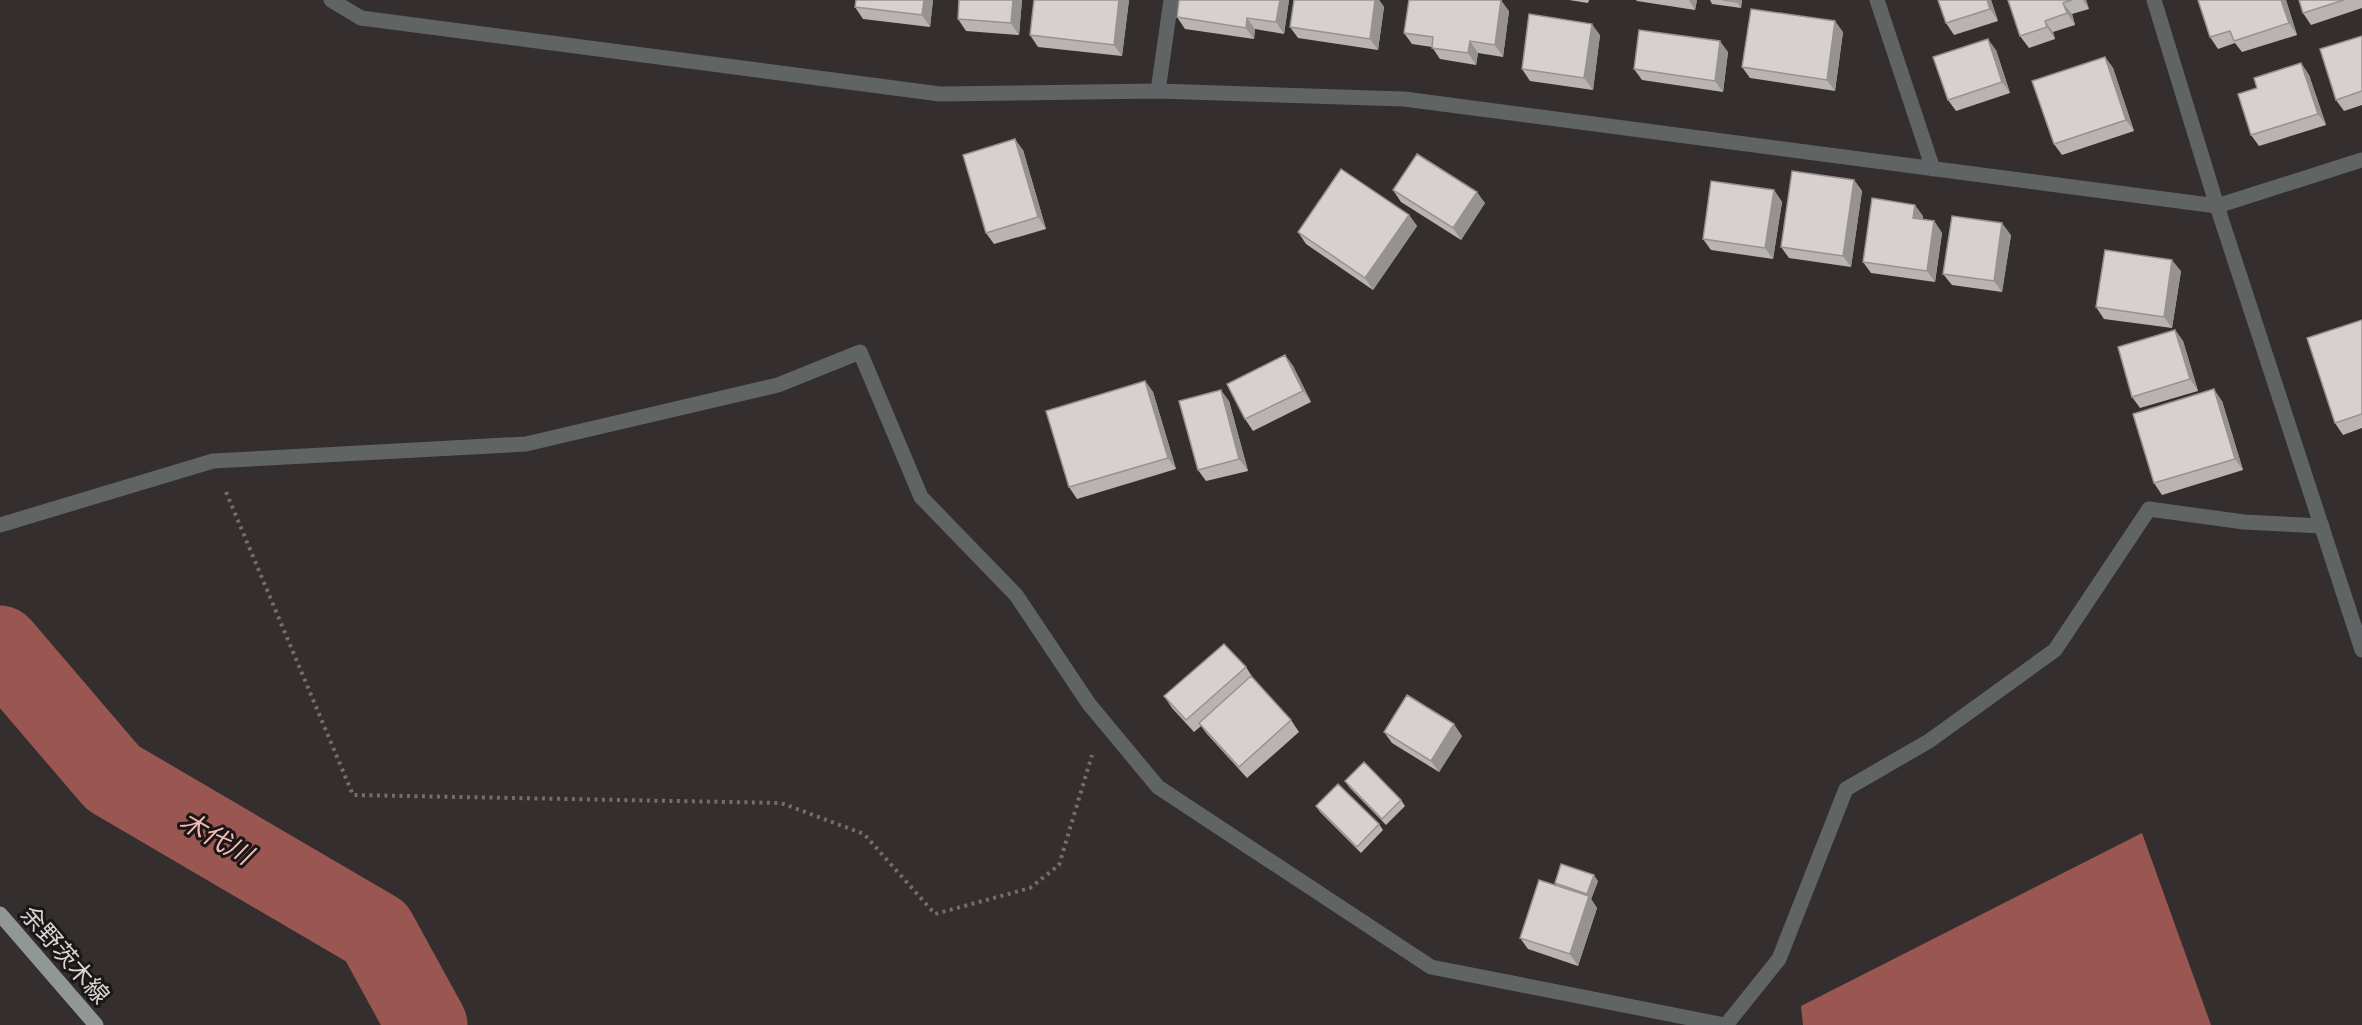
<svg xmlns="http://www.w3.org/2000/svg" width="2362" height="1025" font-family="'Alegreya Sans','Noto Sans JP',sans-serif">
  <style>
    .water { fill: #9a5651 }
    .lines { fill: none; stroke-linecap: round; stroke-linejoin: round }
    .river { stroke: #9a5651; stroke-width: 81 }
    .path { stroke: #736e6e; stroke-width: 4; stroke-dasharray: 3 4.5; stroke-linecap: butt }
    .minor { stroke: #616464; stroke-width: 15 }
    .major { stroke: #919797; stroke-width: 15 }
    .wall { fill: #b9b3b2 }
    .shaded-wall { fill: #969291 }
    .building { fill: #d7d0cf; stroke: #969291; stroke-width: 1.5 }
    .labels { text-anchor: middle; stroke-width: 6; stroke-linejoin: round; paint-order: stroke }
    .street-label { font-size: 24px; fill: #d9d5d5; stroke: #1a1717 }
    .water-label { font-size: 26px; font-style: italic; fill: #f6b8b2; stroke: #1a1717 }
  </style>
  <rect width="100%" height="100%" fill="#342e2e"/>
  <path class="water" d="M2142 833 2211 1025H1803L1801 1006Z"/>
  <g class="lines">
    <path class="river" d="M0 646 113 778 376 932 427 1025"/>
    <path class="path" d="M226 492 353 795 781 803 864 834 935 914 1030 888 1059 865 1092 755"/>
    <path class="minor" d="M331 0 361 18 940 94 1158 91 1404 99 2217 206 2362 650
      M1877 0 1933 169
      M2154 0 2217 206 2362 160
      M1158 91 1171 0
      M0 525 213 461 526 444 778 385 860 352 921 497 1016 595 1089 704 1158 787 1431 967 1725 1025
      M1726 1025 1779 959 1846 789 1929 741 2055 650 2149 509 2244 522 2322 526"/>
    <path class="major" d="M0 914 96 1025"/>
  </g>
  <path class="wall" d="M933 0 930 27 863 19 855 7Z
    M1022 0 1019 35 966 31 958 19Z
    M1034 0H1129L1122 56 1038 47 1030 35Z
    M1289 0 1284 34 1255 29 1254 39 1185 29 1177 17Z
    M1294 0H1379L1384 7 1378 50 1298 38 1290 27Z
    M1569 0H1589L1588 3Z
    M1636 0H1697L1695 10 1637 1Z
    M1710 0H1742L1741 8 1712 4Z
    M1938 0H1991L1998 21 1954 35 1946 23Z
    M2008 0H2086L2089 9 2072 14 2075 25 2053 32 2055 39 2029 48 2020 36Z
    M2198 0H2286L2297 35 2242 52 2235 43 2218 49 2210 37Z
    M2299 0H2362V8L2311 25 2303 13Z
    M1509 11 1503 57 1478 53 1476 65 1440 59 1432 47 1412 44 1404 33Z
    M1843 32 1835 91 1750 78 1742 67Z
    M1600 35 1593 90 1530 81 1522 69Z
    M2362 36V105L2344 111 2336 100Z
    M1996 50 2010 93 1956 111 1948 100Z
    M1728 52 1723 92 1642 80 1634 69Z
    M2105 57 2113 68 2134 131 2062 155 2054 144Z
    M2301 63 2309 75 2326 125 2259 146 2251 135 2257 88Z
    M1023 150 1046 229 994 244 986 233Z
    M1854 180 1862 191 1851 267 1789 258 1781 247Z
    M1393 190 1485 203 1461 240 1401 202Z
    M1774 190 1782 202 1773 259 1711 250 1703 239Z
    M1409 215 1417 226 1373 290 1306 244 1298 232Z
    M1923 216V220L1934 221 1942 233 1935 282 1871 273 1863 262Z
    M2011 235 2002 292 1952 285 1943 274Z
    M2181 271 2172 328 2104 319 2096 307Z
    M2362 320V428L2343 435 2335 423Z
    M2175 330 2183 341 2198 391 2140 408 2132 397Z
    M1285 355 1293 366 1311 402 1253 431 1245 419Z
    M1145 381 1153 392 1176 469 1077 499 1069 487Z
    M1229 401 1248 471 1206 481 1198 470Z
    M2222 401 2243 470 2162 495 2154 483Z
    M1246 667 1253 678 1291 720 1299 732 1247 778 1207 734 1201 726 1194 732 1172 708 1164 696Z
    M1384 732 1462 736 1439 772 1392 743Z
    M1345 781 1401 800 1405 806 1386 825 1349 787Z
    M1316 806 1379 824 1383 830 1361 853 1320 812Z
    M1598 881 1591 899 1597 908 1578 966 1528 949 1520 938 1557 886 1555 883Z"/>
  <path class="shaded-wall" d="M924 0H933L930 27 922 15Z
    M1013 0H1022L1019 35 1011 23Z
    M1119 0H1129L1122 56 1114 45Z
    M1280 0H1289L1284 34 1276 22Z
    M1375 0H1379L1384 7 1378 50 1370 39Z
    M1501 0 1509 11 1503 57 1495 45Z
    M1689 0H1697L1695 10Z
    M1737 0H1742L1741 8 1737 2Z
    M1987 0H1991L1998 21 1990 9Z
    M2083 0H2086L2089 9Z
    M2281 0H2286L2297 35 2289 23Z
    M2063 3 2072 14 2075 25 2067 13Z
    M1247 18 1255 29 1254 39 1246 28Z
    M1835 21 1843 32 1835 91 1827 80Z
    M2045 21 2053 32 2055 39 2047 27Z
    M1592 24 1600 35 1593 90 1584 78Z
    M1988 39 1996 50 2010 93 2002 82Z
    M1470 41 1478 53 1476 65 1468 53Z
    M1720 41 1728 52 1723 92 1715 81Z
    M2105 57 2113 68 2134 131 2126 120Z
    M2301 63 2309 75 2326 125 2318 114Z
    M1015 139 1023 150 1046 229 1038 217Z
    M1854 180 1862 191 1851 267 1843 256Z
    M1774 190 1782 202 1773 259 1765 248Z
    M1477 192 1485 203 1461 240 1453 228Z
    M1915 205 1923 216 1921 230 1913 218Z
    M1409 215 1417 226 1373 290 1365 278Z
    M1934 221 1942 233 1935 282 1927 271Z
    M2002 223 2011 235 2002 292 1994 281Z
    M2172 260 2181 271 2172 328 2164 317Z
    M2175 330 2183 341 2198 391 2190 379Z
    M1285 355 1293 366 1311 402 1303 391Z
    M1145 381 1153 392 1176 469 1168 458Z
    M2214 389 2222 401 2243 470 2235 459Z
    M1221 390 1229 401 1248 471 1239 459Z
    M1454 724 1462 736 1439 772 1431 761Z
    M1594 875 1598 881 1591 900 1587 894Z
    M1589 896 1597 908 1578 966 1570 954Z"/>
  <path class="building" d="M856 0H924L922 15 855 7Z
    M959 0H1013L1011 23 958 19Z
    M1034 0H1119L1114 45 1030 35Z
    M1179 0H1280L1276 22 1247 18 1246 28 1177 17Z
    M1294 0H1375L1370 39 1290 27Z
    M1409 0H1501L1495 45 1470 41 1468 53 1432 48 1433 37 1404 33Z
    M1723 0H1737V2Z
    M1938 0H1987L1990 9 1946 23Z
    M2008 0H2072L2063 3 2067 13 2045 21 2047 27 2020 36Z
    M2198 0H2281L2289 23 2234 41 2230 31 2210 37Z
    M2299 0H2344L2303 13Z
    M1751 9 1835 21 1827 80 1742 67Z
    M1529 14 1592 24 1584 78 1522 69Z
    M1639 30 1720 41 1715 81 1634 69Z
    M2362 36V91L2336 100 2320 49Z
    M1988 39 2002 82 1948 100 1933 57Z
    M2105 57 2126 120 2054 144 2032 81Z
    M2301 63 2318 114 2251 135 2238 94 2257 88 2254 78Z
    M1015 139 1038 217 986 233 963 155Z
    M1417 154 1477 192 1453 228 1393 190Z
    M1341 169 1409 215 1365 278 1298 232Z
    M1792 171 1854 180 1843 256 1781 247Z
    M1711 181 1774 190 1765 248 1703 239Z
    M1872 198 1915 205 1913 218 1934 221 1927 271 1863 262Z
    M1952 216 2002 223 1994 281 1943 274Z
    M2105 250 2172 260 2164 317 2096 307Z
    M2362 320V414L2335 423 2307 338Z
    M2175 330 2190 379 2132 397 2118 347Z
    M1285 355 1303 391 1245 419 1227 384Z
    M1145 381 1168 458 1069 487 1046 411Z
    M2214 389 2235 459 2154 483 2133 414Z
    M1221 390 1239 459 1198 470 1179 401Z
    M1224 644 1246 667 1186 720 1164 696Z
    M1251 676 1291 720 1239 767 1199 723Z
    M1407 695 1454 724 1431 761 1384 732Z
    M1364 762 1401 800 1382 819 1345 781Z
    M1338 784 1379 824 1357 847 1316 806Z
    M1561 864 1594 875 1587 894 1555 883Z
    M1539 880 1589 896 1570 954 1520 938Z"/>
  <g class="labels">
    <g class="street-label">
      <text transform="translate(65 955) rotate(49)" y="8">余野茨木線</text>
    </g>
    <g class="water-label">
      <text transform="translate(216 838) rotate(30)" y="9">木代川</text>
    </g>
  </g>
</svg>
